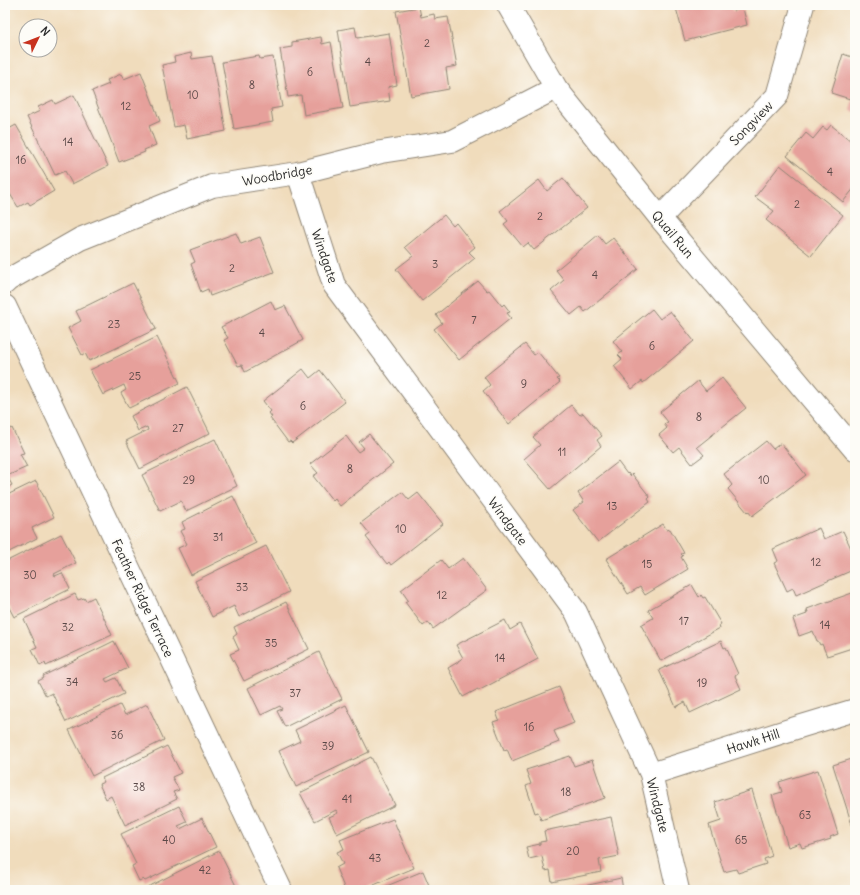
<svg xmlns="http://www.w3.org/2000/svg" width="860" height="895" font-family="Delius,sans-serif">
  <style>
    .building { fill: #e6a09b }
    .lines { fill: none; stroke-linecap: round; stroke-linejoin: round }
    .street-casing { stroke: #8e8474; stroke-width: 24 }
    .street { stroke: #fff; stroke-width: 22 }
    .labels { text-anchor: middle; stroke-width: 3.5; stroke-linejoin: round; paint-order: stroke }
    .number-label { font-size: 11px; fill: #5a4847 }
    .street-label { font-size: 13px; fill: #2b2b2b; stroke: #fdfcf7 }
  </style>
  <rect width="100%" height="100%" fill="#fdfcf7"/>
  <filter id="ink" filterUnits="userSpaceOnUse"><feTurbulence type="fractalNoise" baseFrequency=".025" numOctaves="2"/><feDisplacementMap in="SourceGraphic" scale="8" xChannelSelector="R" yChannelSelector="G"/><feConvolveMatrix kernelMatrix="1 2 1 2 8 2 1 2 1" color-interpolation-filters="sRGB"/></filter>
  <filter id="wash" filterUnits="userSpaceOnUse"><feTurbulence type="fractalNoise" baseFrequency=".012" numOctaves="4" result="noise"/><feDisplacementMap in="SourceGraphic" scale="16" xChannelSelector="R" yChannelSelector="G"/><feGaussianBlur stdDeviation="0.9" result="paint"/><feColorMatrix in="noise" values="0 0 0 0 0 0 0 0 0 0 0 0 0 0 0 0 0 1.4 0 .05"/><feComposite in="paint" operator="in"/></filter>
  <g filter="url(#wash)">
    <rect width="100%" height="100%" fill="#f0dcbc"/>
    <g id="blocks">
      <path class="building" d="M670 5H739L732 7 733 11 743 8 747 25 685 41 676 8 671 9Z
        M419 7 421 17 434 14 435 19 448 17 457 66 446 68 449 89 411 96 396 11Z
        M355 27 357 38 389 33 397 85 388 87 390 101 350 107 338 30Z
        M321 37 322 44 331 42 343 108 304 115 301 95 288 97 280 49 292 47V42Z
        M191 53 192 59 212 56 226 131 187 139 184 125 174 127 162 65 175 62 174 57Z
        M843 54 855 58V112L850 110 853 100 831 93Z
        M259 56 260 59 273 57 282 107 271 109 273 122 234 129 222 62Z
        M141 72 160 121 149 126 156 145 144 150 145 152 119 162 92 91 109 84 107 80 121 74 124 79Z
        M74 95 108 166 72 184 65 171 55 175 27 117 40 111 38 107 53 100 55 104Z
        M16 125 54 191 30 205 28 202 18 207 7 189 5 190V131Z
        M831 125 855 144V187L843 202 787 156 806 133 813 139 823 127 827 130Z
        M780 165 843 215 811 256 766 220 774 211 755 197Z
        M563 178 587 208 534 250 528 243 523 247 504 224 508 221 500 211 539 180 547 191Z
        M444 215 453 226 456 223 475 247 469 252 475 258 422 301 396 269 413 256 405 247Z
        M236 233 241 244 260 237 274 272 210 296 208 289 201 292 191 264 195 262 190 250Z
        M598 235 605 244 613 238 638 269 585 312 581 307 571 315 551 291 564 280 556 270Z
        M478 281 487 291 489 290 502 306 504 304 510 312 507 313 511 318 459 360 434 329 442 323 436 315Z
        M133 283 156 329 89 361 85 353 82 355 68 328 81 321 76 311Z
        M271 301 275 310 285 306 303 340 245 372 242 365 238 366 224 340 228 338 221 327Z
        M652 309 660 319 670 311 694 341 643 383 642 381 632 389 614 366 622 359 618 355 622 352 613 341Z
        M157 337 180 383 129 408 121 393 126 390 124 385 103 395 90 370Z
        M525 344 534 355 538 352 559 378 557 379 560 382 509 424 483 391 490 385 484 377Z
        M303 369 310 378 320 370 345 402 292 443 290 441 288 442 270 418 272 417 269 413 271 411 263 401Z
        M722 378 746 408 697 447 704 455 692 464 679 447 673 452 659 435 667 428 664 424 668 422 660 412 698 381 706 391Z
        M187 387 210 433 140 469 126 441 148 430 147 427 138 431 131 416Z
        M571 405 580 415 583 413 602 436 597 440 601 446 550 489 524 459 540 445 533 437Z
        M12 428 24 453 20 454 27 467 7 476 12 485 5 489V431Z
        M369 434 393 464 340 506 335 499 333 501 313 476 318 473 310 464 346 436 358 452 364 448 359 442Z
        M215 439 237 486 186 511 181 501 160 511 142 475Z
        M766 441 773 449 781 443 806 475 752 516 748 511 747 512 728 489 732 485 724 474Z
        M618 462 627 474 628 473 630 476 632 474 650 497 648 499 650 502 598 542 573 510 584 502 578 493Z
        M36 481 54 517 32 528 37 538 5 554V496Z
        M402 492 409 500 418 493 443 524 391 565 389 562 387 564 366 537 370 534 361 523Z
        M233 496 256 543 191 575 178 548 187 544 180 531 185 529 182 522Z
        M663 524 667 530 670 529 684 553 681 554 683 556 681 557 688 569 645 595 640 587 628 594 606 559Z
        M819 528 824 539 843 531 855 557V569L796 595 793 588 787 591 774 563 778 561 773 549Z
        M61 534 76 563 54 574 55 576 62 573 70 589 14 617 5 600V562Z
        M266 546 289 592 239 617 234 606 212 617 195 581Z
        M463 558 487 590 433 629 428 622 423 626 405 602 408 600 401 590 441 560 448 569Z
        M692 585 699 597 701 595 703 598 705 597 721 624 719 625 720 628 661 661 641 625 653 618 648 610Z
        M855 592V647L827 656 822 644 820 645 818 641H817L813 631 799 636 793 619 807 614 806 612H808L807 609Z
        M75 594 78 600 84 598 86 601 94 597 112 635 46 666 45 663 40 666 32 649 37 647 24 619Z
        M286 602 309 649 244 681 230 654 239 650 233 637 237 634 234 627Z
        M505 620 510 630 520 624 538 659 478 691V689L463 697 448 668 458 662V661L463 658 456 645Z
        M114 641 128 668 105 679 107 682 116 678 124 694 66 722 52 693 46 696 38 681 44 678 43 676Z
        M721 641 724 648 726 647 738 674 735 676 741 689 690 713 685 702 676 707 659 670Z
        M319 652 342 699 285 727 277 711 282 709 280 706 261 715 248 688Z
        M559 687 574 723 554 731 559 742 512 761 507 749 504 750 493 722 499 720 496 712Z
        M147 704 164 740 92 776 69 730 120 705 125 715Z
        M346 705 369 752 296 787 279 751 300 741 295 730Z
        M167 746 181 773 172 777 179 790 173 792 177 799 125 825 111 796 106 799 99 784 104 782 102 778Z
        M570 756 574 766 592 760 605 798 541 820 538 812 535 813 526 786 531 784 526 770Z
        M371 757 395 805 337 834 329 817 338 813 336 810 315 821 300 793Z
        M855 758V825H852L833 765Z
        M818 770 838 834 830 837 831 839 802 848 800 843 788 847 772 795 782 792 779 782Z
        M752 790 772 856 764 859 766 864 738 873 736 869 724 872 709 825 721 821 715 802Z
        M179 806 187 822 178 826 180 829 202 818 216 847 145 881 143 879 139 881 132 866 136 864 121 834Z
        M611 817 619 856 599 860 601 872 552 882 550 870 545 871 542 856 529 859 526 847 540 844V842L546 841 544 831Z
        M393 819 414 868 362 890H345L336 868 343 864 337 852 344 849 340 840Z
        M219 851 237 888 233 890H147L146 888Z
        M423 871 431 890H377Z
        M621 878 623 890H570V889Z"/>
    </g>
  </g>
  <g filter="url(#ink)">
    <use href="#blocks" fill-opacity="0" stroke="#8e8474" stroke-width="1"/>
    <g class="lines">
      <defs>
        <path id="street" d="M508 5 556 88 660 218 855 450
          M298 173 334 285 576 612 651 774 678 890
          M660 218 777 96 803 5
          M5 283 8 280 80 239 212 186 298 173 381 152 452 141 556 88
          M5 306 281 890
          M651 774 802 726 855 710"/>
      </defs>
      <use href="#street" class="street-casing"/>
      <use href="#street" class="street"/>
    </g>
  </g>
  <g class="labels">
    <g class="number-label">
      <text x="427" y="47">2</text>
      <text x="368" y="66">4</text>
      <text x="310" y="76">6</text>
      <text x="252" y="89">8</text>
      <text x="193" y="99">10</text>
      <text x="126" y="110">12</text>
      <text x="68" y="146">14</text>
      <text x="21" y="164">16</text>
      <text x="830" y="176">4</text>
      <text x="797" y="208">2</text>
      <text x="540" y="220">2</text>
      <text x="435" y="268">3</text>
      <text x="232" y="272">2</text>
      <text x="595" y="279">4</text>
      <text x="474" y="324">7</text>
      <text x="114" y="328">23</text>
      <text x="262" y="337">4</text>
      <text x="652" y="350">6</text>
      <text x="135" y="380">25</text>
      <text x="524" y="388">9</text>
      <text x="303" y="410">6</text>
      <text x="699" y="421">8</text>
      <text x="178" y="432">27</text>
      <text x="562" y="456">11</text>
      <text x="350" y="473">8</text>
      <text x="189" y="484">29</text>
      <text x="764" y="484">10</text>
      <text x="612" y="510">13</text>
      <text x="401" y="533">10</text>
      <text x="218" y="541">31</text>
      <text x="816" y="566">12</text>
      <text x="647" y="568">15</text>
      <text x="30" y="579">30</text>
      <text x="242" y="591">33</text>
      <text x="442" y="599">12</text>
      <text x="684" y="625">17</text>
      <text x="825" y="629">14</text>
      <text x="68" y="631">32</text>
      <text x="271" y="647">35</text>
      <text x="500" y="662">14</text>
      <text x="72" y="686">34</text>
      <text x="702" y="687">19</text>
      <text x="295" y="697">37</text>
      <text x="529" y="731">16</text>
      <text x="117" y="739">36</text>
      <text x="328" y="750">39</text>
      <text x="139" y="791">38</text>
      <text x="566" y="796">18</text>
      <text x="347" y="803">41</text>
      <text x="805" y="819">63</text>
      <text x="169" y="844">40</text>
      <text x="741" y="844">65</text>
      <text x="573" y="855">20</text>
      <text x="375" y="862">43</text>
      <text x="205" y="874">42</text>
    </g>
    <g class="street-label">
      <text transform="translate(751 123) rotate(-46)" y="5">Songview</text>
      <text transform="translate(277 175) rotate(-10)" y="5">Woodbridge</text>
      <text transform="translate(673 234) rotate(50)" y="5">Quail Run</text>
      <text transform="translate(325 256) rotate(71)" y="5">Windgate</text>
      <text transform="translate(508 521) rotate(53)" y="5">Windgate</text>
      <text transform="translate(143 598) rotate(65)" y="5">Feather Ridge Terrace</text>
      <text transform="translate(753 741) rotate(-18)" y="5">Hawk Hill</text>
      <text transform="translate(658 805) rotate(76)" y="5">Windgate</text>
    </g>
  </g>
  <rect width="860" height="895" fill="none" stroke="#fdfcf7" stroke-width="20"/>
  <g transform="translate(38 38) rotate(47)"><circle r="19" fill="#fdfcf7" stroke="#a9a8a5"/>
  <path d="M0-3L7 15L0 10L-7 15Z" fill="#c8321e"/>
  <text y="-6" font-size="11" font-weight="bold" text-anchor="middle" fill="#2b2b2b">N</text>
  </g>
</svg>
